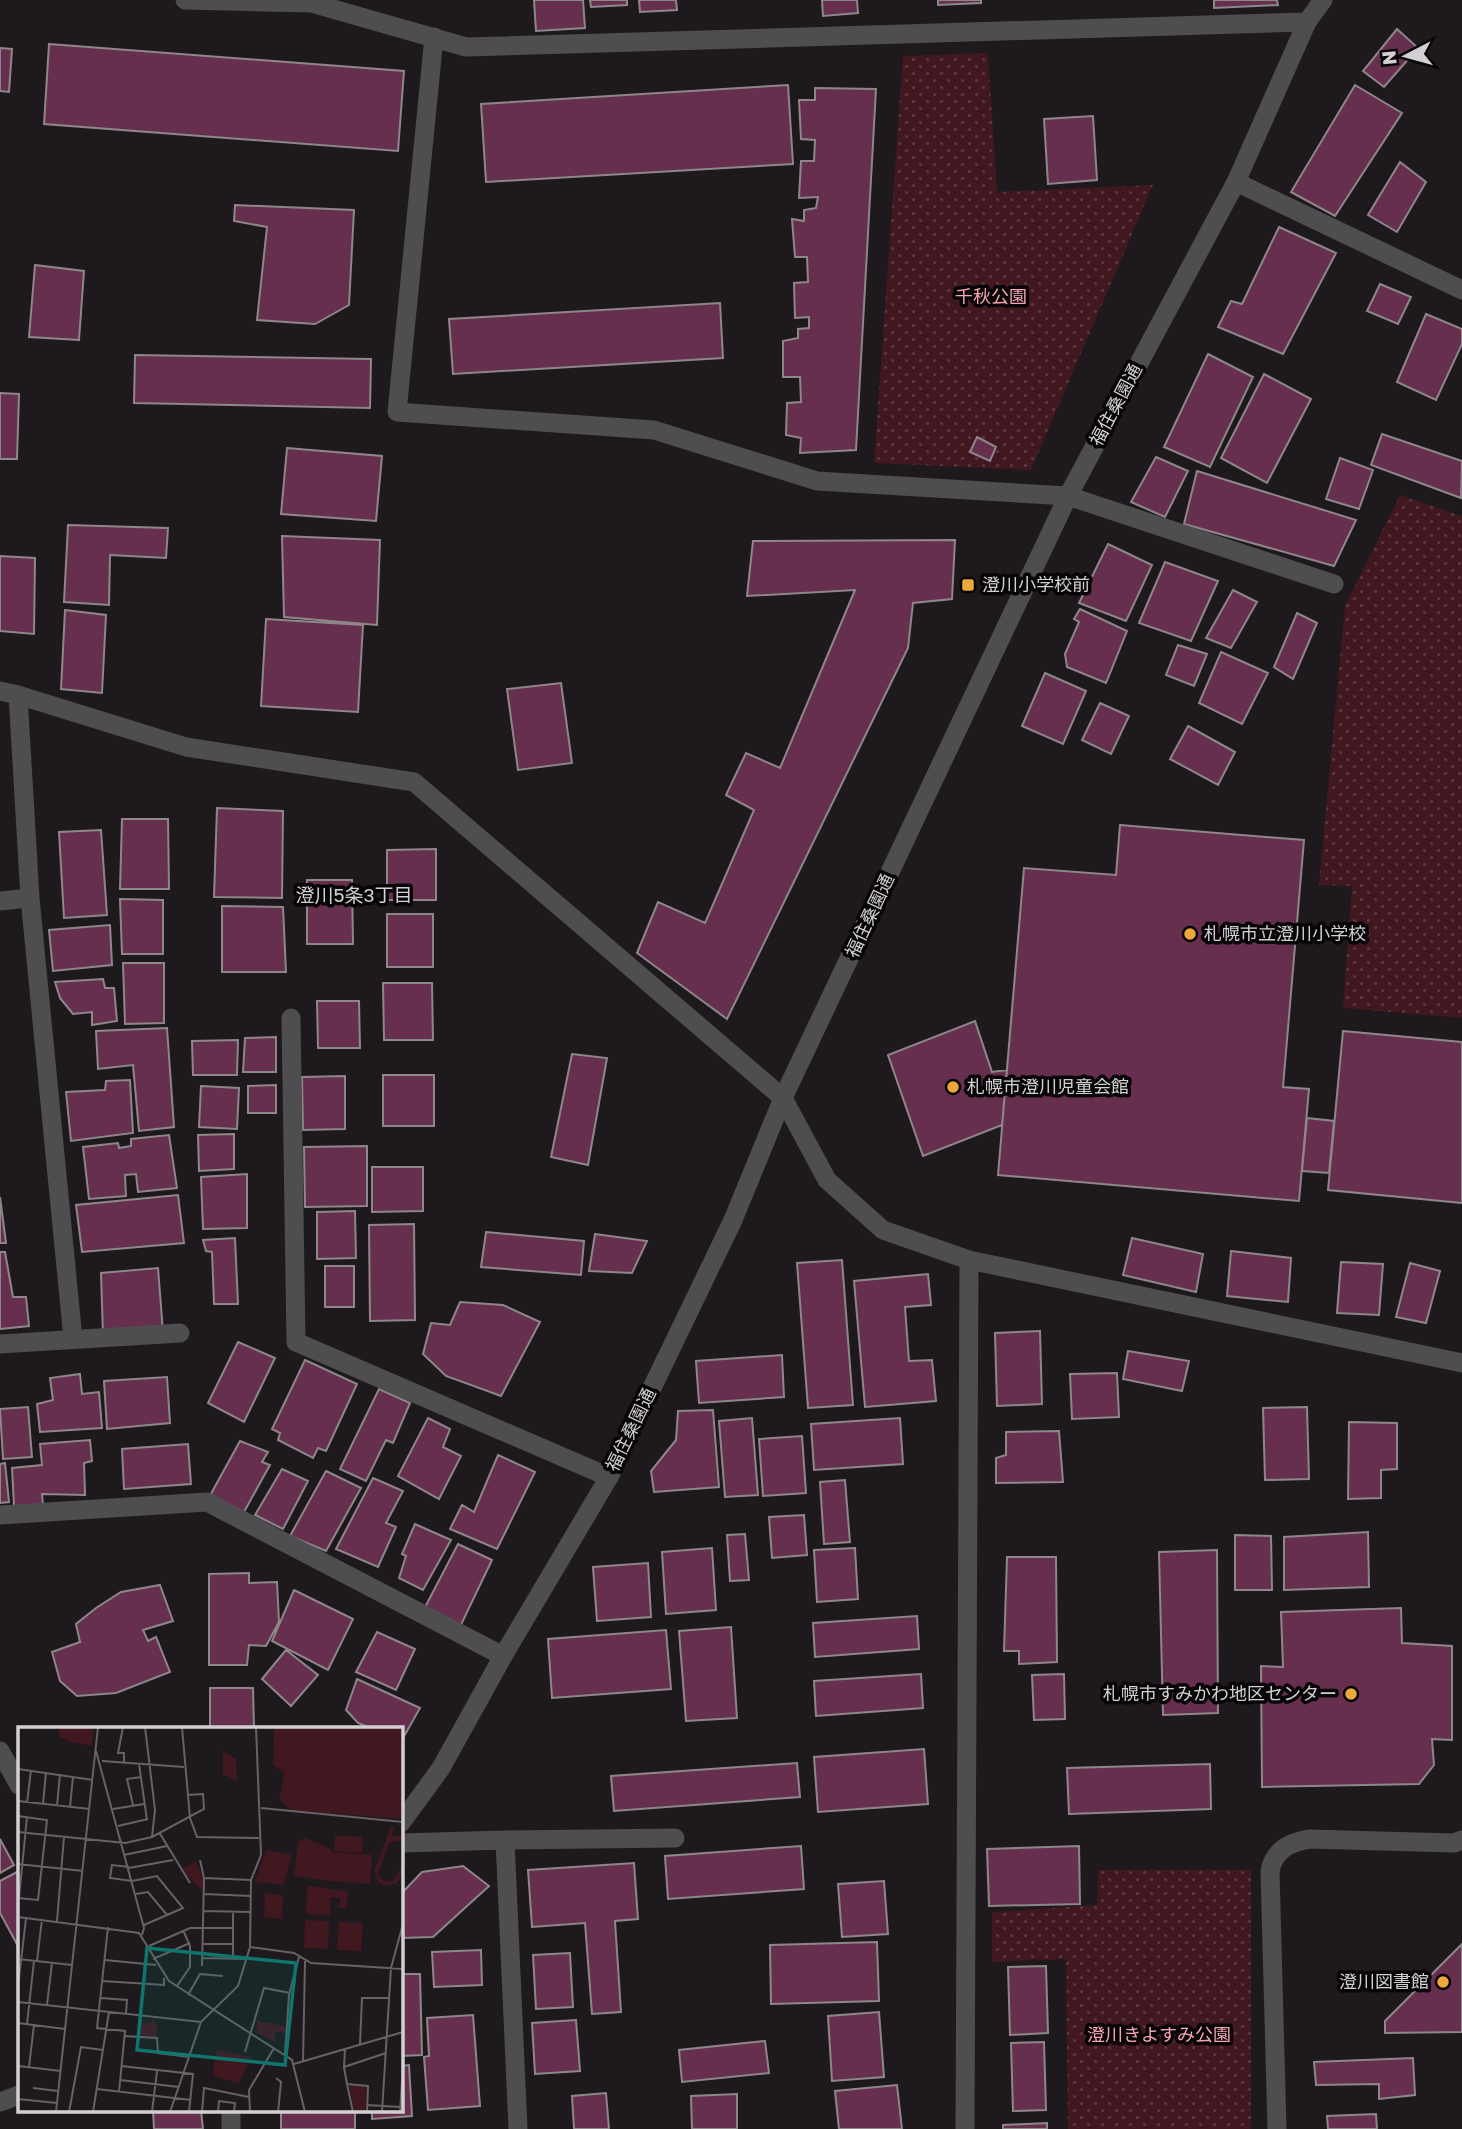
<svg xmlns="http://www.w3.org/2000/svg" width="1462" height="2129" font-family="'Golos Text','Noto Sans JP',sans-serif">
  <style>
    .park { fill: url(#park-dots) }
    .building { fill: #672f4e; stroke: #8e878a; stroke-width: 2 }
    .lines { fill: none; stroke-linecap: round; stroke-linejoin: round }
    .minor { stroke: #4e4d4f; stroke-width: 19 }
    .tertiary { stroke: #4e4d4f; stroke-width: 19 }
    .poi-dot { fill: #eca93a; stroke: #070507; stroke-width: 2.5 }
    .labels { text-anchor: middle; stroke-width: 7; stroke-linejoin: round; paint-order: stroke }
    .park-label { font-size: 18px; fill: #f6a5b1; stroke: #070507 }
    .street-label { font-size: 18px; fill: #d3d0d3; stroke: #070507 }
    .poi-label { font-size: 18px; fill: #d3d0d3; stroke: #070507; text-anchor: start }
    .neighbourhood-label { font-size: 19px; fill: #d3d0d3; stroke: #070507 }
    .inset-road { fill: none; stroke: #666266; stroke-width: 2 }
    .view { fill: #0f766e; fill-opacity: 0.15; stroke: #0f766e; stroke-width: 3.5 }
    .inset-edge { fill: none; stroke: #d3d0d3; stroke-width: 3.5 }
  </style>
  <defs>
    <pattern id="park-dots" width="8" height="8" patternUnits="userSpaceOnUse" patternTransform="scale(1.75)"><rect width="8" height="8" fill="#411720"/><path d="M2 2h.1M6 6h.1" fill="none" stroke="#5c3840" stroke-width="1.8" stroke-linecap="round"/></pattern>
  </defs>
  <rect width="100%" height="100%" fill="#1d191d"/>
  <path class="park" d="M988 53 997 192 1153 185 1031 470 874 463 903 56Z
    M1400 495 1462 516V1018L1343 1008 1352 886 1319 885 1345 606Z
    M1098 1870H1251V2129H1068L1066 1959 992 1962V1912L1097 1905Z"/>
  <path class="building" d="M534 0H583L585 28 536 31Z
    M590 0H627V5L591 7Z
    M639 0H676L677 10 640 12Z
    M822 0H857L858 13 823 16Z
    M938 0H981V3L938 5Z
    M1214 0H1277L1278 5 1214 8Z
    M1397 29 1418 48 1384 87 1363 71Z
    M49 44 404 71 398 151 44 124Z
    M0 48 12 49 9 92 0 91Z
    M788 85 793 164 486 182 481 104Z
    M1355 85 1402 113 1335 216 1291 192Z
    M815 88 876 89 856 450 800 453 801 438 786 435 787 403 801 402 800 377H783V341L798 338V329L809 328V317L795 318 794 283 808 282 807 257H795L792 219 804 221V210L816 208 818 197 799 198 801 161H814L815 140 801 139 799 100H815Z
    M1093 116 1097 180 1048 184 1044 119Z
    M1400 162 1426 182 1397 232 1368 215Z
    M235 205 354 210 349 305 315 324 257 320 267 227 234 221Z
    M1279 227 1336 253 1283 354 1218 327 1231 301 1242 304Z
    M35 265 84 271 79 340 29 337Z
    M1380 284 1411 297 1398 324 1367 311Z
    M720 303 723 358 453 374 449 319Z
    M1426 314 1462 329V344L1436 400 1397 382Z
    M1208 354 1253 377 1210 467 1164 447Z
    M135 355 371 359 370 408 134 403Z
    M1264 374 1311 399 1267 483 1221 458Z
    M0 393 19 394 17 459H0Z
    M1382 434 1462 461 1461 498 1371 465Z
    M977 437 996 447 990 461 970 452Z
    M287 448 382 456 376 521 281 514Z
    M1156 457 1188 471 1165 517 1131 502Z
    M1340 458 1373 470 1359 509 1326 499Z
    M1197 471 1356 520 1334 566 1184 524Z
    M68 525 168 528 166 558 110 555 109 605 64 602Z
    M282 536 380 540 377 625 284 617Z
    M955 540 952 599 913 603 908 648 727 1019 637 953 658 902 705 923 754 810 726 795 746 753 780 768 855 590 747 596 753 541Z
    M1108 544 1152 565 1126 621 1079 603Z
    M0 556 35 558 34 634 0 631Z
    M1165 562 1218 581 1191 641 1139 623Z
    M1233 590 1257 602 1231 648 1206 638Z
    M1080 609 1127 631 1106 683 1067 667 1065 654 1079 622 1074 619Z
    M65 610 106 615 102 693 61 689Z
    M1297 613 1317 623 1293 679 1274 667Z
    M266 619 363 625 358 712 261 706Z
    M1178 645 1207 654 1194 686 1166 675Z
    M1221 652 1268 673 1242 724 1199 703Z
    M1045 673 1086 691 1063 744 1022 726Z
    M561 683 572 763 518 770 507 689Z
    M1100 703 1129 716 1111 754 1082 740Z
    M1188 726 1235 752 1218 785 1170 759Z
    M217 808 283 811 282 898 214 897Z
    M122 819H168L169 889H120Z
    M1120 825 1304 840 1283 1087 1309 1089 1299 1201 998 1175 1024 868 1116 875Z
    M101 830 107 915 64 918 59 832Z
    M436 849V900H387V850Z
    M307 880H352L353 944H307Z
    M120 899 163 900V954H122Z
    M222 906 283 907 286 972H222Z
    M387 914H433V967H387Z
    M110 925 112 965 53 971 49 930Z
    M123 963H164V1023L125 1024Z
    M103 979 105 988H114L117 1021 92 1025V1012L73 1014 60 998 55 982Z
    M383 983H432L433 1040H384Z
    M317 1001H359L360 1048H318Z
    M975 1021 992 1072 1007 1070 1002 1125 923 1156 888 1055Z
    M167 1028 174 1127 139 1131 133 1065 98 1069 96 1031Z
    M1343 1031 1462 1042V1203L1328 1190Z
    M276 1037V1072H243L245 1038Z
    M238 1040 237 1075H193L192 1041Z
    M572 1054 607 1058 588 1165 551 1157Z
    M383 1075H434V1126H383Z
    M345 1076V1129L303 1130 302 1077Z
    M130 1080 133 1133 71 1141 66 1092 105 1090 106 1081Z
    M276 1085V1113H248V1086Z
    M201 1086 239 1088 237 1129 199 1127Z
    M1307 1118 1334 1121 1329 1173 1302 1171Z
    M234 1134V1169L199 1171 198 1135Z
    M169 1135 177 1188 138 1192 136 1174 125 1175 126 1196 89 1199 83 1147 118 1143 119 1148 131 1146V1139Z
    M367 1146V1206L305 1207 304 1147Z
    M372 1167H423V1211L372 1212Z
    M247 1174V1228L203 1229 201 1177Z
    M178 1195 184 1243 82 1252 76 1205Z
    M0 1197 6 1243H0Z
    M355 1211 356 1258 317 1259V1212Z
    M414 1224 415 1320 370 1321 369 1225Z
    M486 1232 584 1241 581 1275 481 1267Z
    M595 1234 647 1241 632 1273 589 1271Z
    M235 1238 238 1304H214L212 1252 206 1251 203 1240Z
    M1132 1238 1203 1254 1196 1292 1123 1275Z
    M1231 1251 1291 1258 1288 1302 1227 1296Z
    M0 1252H5L13 1297H26L29 1326 0 1329Z
    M842 1260 853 1405 808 1408 797 1263Z
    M1341 1262 1383 1264 1379 1315 1337 1313Z
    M1410 1263 1440 1271 1426 1323 1396 1317Z
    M325 1266H354V1307H325Z
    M158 1268 163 1332 103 1336 101 1273Z
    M928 1274 931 1305 905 1307 909 1361 932 1360 936 1401 865 1407 854 1281Z
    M460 1302 503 1305 540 1322 501 1396 446 1376 423 1354 431 1323 450 1325Z
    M1040 1331 1042 1404 997 1406 995 1333Z
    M238 1342 275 1358 244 1422 208 1403Z
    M1128 1351 1189 1361 1182 1391 1123 1379Z
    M782 1355 784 1397 699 1403 696 1361Z
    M305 1360 357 1384 326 1451 318 1448 313 1458 278 1440 280 1433 272 1429Z
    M1117 1373 1119 1417 1072 1419 1070 1374Z
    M80 1374 82 1394 99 1392 102 1428 40 1432 37 1404 53 1400 50 1378Z
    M167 1377 170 1423 107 1429 104 1381Z
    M379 1389 410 1403 393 1443 386 1440 366 1481 340 1469Z
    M28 1407 32 1457 3 1459 0 1409Z
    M1307 1407 1309 1479 1265 1480 1263 1408Z
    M713 1410 719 1487 654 1492 651 1471 676 1440 678 1411Z
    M428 1418 450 1429 443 1447 461 1456 439 1499 398 1476Z
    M752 1418 758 1495 725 1497 719 1421Z
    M900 1418 903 1464 814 1470 811 1424Z
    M1349 1422 1397 1423V1469L1381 1470V1498L1348 1499Z
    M1059 1431 1063 1482 996 1483V1458L1006 1455V1432Z
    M802 1436 806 1493 763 1496 759 1439Z
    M90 1440 92 1461 84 1463 85 1495 42 1494 43 1505 14 1506 12 1468 42 1465 40 1444Z
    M240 1441 268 1452 262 1462 270 1465 239 1521 207 1501Z
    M188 1444 191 1484 124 1489 122 1449Z
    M498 1455 535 1472 497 1549 450 1529 462 1505 474 1512Z
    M5 1463 9 1502 0 1503V1464Z
    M282 1469 308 1481 283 1529 255 1515Z
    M326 1471 361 1488 326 1551 290 1536Z
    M373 1478 403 1491 386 1523 396 1527 378 1567 336 1549Z
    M845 1480 850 1542 824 1544 820 1482Z
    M804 1515 807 1555 772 1558 769 1517Z
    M415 1524 451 1540 423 1590 399 1578 406 1556 402 1554Z
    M1368 1532 1369 1587 1284 1590V1537Z
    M745 1534 749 1580 730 1581 727 1535Z
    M1235 1535 1271 1536 1272 1590H1235Z
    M458 1544 492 1560 459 1629 422 1613Z
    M712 1548 716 1610 666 1614 662 1552Z
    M855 1548 858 1599 817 1602 814 1550Z
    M1217 1550 1218 1713 1163 1715 1159 1552Z
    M1007 1557H1056L1057 1662 1019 1664V1651H1004Z
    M648 1563 651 1617 597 1621 593 1567Z
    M249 1573V1583L277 1582 279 1622 266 1646 249 1645 247 1665H209V1574Z
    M160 1585 173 1621 143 1630 148 1641 156 1637 170 1672 116 1693 77 1696 60 1681 52 1652 80 1642 76 1624 96 1608 121 1592Z
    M294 1590 353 1619 328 1670 272 1641Z
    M1401 1608 1402 1643 1452 1646V1740L1432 1739 1434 1765 1419 1784 1262 1787 1261 1666 1283 1667 1281 1612Z
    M917 1616 919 1649 815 1657 813 1623Z
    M731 1627 737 1718 686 1721 679 1631Z
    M666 1630 671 1689 552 1698 548 1639Z
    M377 1632 415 1649 396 1690 356 1672Z
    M286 1650 318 1675 291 1706 262 1679Z
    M921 1674 923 1708 816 1716 814 1681Z
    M1064 1674 1065 1719 1034 1720 1032 1675Z
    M357 1679 420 1708 402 1740 401 1728H370L358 1723 346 1710Z
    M210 1688H253L254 1728H210Z
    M924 1749 928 1804 818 1812 814 1757Z
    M797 1763 800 1797 614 1811 611 1776Z
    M1210 1764 1211 1809 1069 1814 1067 1768Z
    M0 1839 14 1865 0 1873Z
    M801 1846 804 1889 668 1899 665 1856Z
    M1079 1846 1080 1904 989 1906 987 1849Z
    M634 1863 638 1919 615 1921 621 2012 592 2014 585 1923 532 1927 528 1870Z
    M463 1866 489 1886 433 1937 401 1938V1894L422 1872Z
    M19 1871V1948L0 1913V1881Z
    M884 1881 888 1934 842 1937 838 1884Z
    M877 1942 879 2001 771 2004 770 1945Z
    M1462 1944V2032L1385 2033V2021Z
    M481 1950 482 1985 434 1987 432 1952Z
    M570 1953 573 2007 536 2009 533 1955Z
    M1046 1966 1048 2033 1010 2035 1008 1967Z
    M401 1974H420L422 2055 401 2056Z
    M879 2012 884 2077 832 2081 828 2016Z
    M473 2015 480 2106 428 2110 424 2057 429 2056 427 2018Z
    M576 2020 580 2071 535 2074 532 2023Z
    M765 2041 769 2073 682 2082 679 2050Z
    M1044 2042 1046 2110 1013 2111 1011 2043Z
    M1413 2058 1415 2095 1379 2099V2084L1316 2085 1314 2062Z
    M409 2065 412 2116 372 2119V2110H401V2066Z
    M897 2085 902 2129H839L835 2091Z
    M606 2093 609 2129H574L572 2096Z
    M737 2094V2129H692L691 2096Z
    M153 2110H201L203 2129H154Z
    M281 2110H355V2129H281Z
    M1376 2114 1377 2129H1328L1327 2116Z
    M1047 2123V2129H1003V2125Z"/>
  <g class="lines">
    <path class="minor" d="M185 0 312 3 466 47 1307 22
      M434 37 397 412 654 430 817 481 1068 496 1334 584
      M1236 182 1462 290
      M0 901 30 898
      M291 1018 296 1342 609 1477
      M969 1260 1462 1363
      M73 1339 30 898 18 695 186 747 414 782 783 1098 827 1180 883 1230 969 1260 965 2129
      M0 1344 180 1333
      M0 1515 207 1502 503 1656
      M0 1751 19 1785
      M505 1840 675 1838
      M401 1843 505 1840 518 2129
      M231 2110V2129
      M1277 2129 1270 1871C1274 1850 1290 1842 1310 1839L1454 1843 1462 1840"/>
    <path class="tertiary" d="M0 691 18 695
      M401 1823 441 1768 503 1656 609 1477 733 1220 783 1098 1068 496 1236 182 1307 22 1323 0
      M0 2102 19 2095"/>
  </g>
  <g class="poi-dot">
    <rect x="961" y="578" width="14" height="14" rx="3.5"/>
    <circle cx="1190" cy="934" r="7"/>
    <circle cx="953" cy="1087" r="7"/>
    <circle cx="1351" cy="1694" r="7"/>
    <circle cx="1443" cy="1982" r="7"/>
  </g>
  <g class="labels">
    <g class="park-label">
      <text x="991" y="303">千秋公園</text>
      <text x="1159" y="2041">澄川きよすみ公園</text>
    </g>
    <g class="street-label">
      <text transform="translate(1116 405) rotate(-62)" y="6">福住桑園通</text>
      <text transform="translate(870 916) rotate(-65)" y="6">福住桑園通</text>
      <text transform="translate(631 1430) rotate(-64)" y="6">福住桑園通</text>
    </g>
    <g class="poi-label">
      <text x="982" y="591">澄川小学校前</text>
      <text x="1204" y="940">札幌市立澄川小学校</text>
      <text x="967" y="1093">札幌市澄川児童会館</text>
      <text x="1337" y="1700" text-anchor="end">札幌市すみかわ地区センター</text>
      <text x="1429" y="1988" text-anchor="end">澄川図書館</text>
    </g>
    <g class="neighbourhood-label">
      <text x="354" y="902">澄川5条3丁目</text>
    </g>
  </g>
  <g transform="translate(18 1727)">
    <rect width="385" height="385" fill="#1d191d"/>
    <path d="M40 0H76L74 19 53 15 42 10ZM256 0H385V92L273 83 261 72 267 46 255 38Z" fill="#411720"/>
    <path d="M314 125 354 128 352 157 312 154ZM178 134 185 152V165L163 142ZM247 166 265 168 264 192 246 190ZM134 291 139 299 138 310 119 308 120 295 133 296ZM239 294 267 299V305H257V315L238 305ZM198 323 233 330 221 356 195 349ZM331 359H348L347 385H337Z" fill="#411720"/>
    <path d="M205 24 218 32 219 54 205 47ZM373 99 377 100 374 109H385V113L371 116 360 147 365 154H375L385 136V146L379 156 369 159 360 155 356 144ZM317 108 345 110 344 126 316 124ZM287 111 315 123 312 154 276 149 280 115ZM248 123 274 128 265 158 237 155ZM289 158 330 165 329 181H321L322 171 313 170 312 188 288 187ZM287 193 311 194 310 222 286 221ZM321 195 345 196 343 224 319 223Z" fill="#411720"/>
    <path class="inset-road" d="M105 0 100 26H106V36M127 0 137 83 134 110M164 0 172 91 179 110 241 111M78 24 126 201 124 208M84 34 166 40M121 37 129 93M0 42 75 53M0 74 72 82M9 76 13 43M25 77 28 45M115 78 109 52 123 50M39 79 42 47M52 80 55 50M243 81 385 95M95 82 126 77M0 89 29 93 20 173 0 171M100 99 130 92M0 105 107 116 134 110 186 82 185 67 169 68M141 105 172 156M106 128 149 119M182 133 186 151 184 239M0 137 65 144M111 140 94 138 92 151 114 154 139 149 165 181 126 198M111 141 155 133M186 151 233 153M118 167 130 165 149 188M186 167 233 169M1 171 9 90M186 184 232 185M0 190 121 206 151 254 274 333 287 385M39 194 46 110M90 200 79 301 107 304 101 365M185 217H215M131 219 172 201H215M232 220 276 226 293 236 385 242M184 231 229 232M0 232 54 238M135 232 172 216M215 232V184M87 233 138 238M19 234 24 192M84 254 146 258V251M159 259 172 240V219L165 203M0 260 8 191M170 268 182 247 205 249M83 271 109 273 108 286M0 275 183 295 220 259 232 220 233 153 243 128 238 0M29 278 34 236M0 296 47 302M9 297 16 234M107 309 139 311 140 326 172 330M342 317 344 271H371M327 322 326 340 368 326M227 325 246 261 272 266M267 327 271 268 281 230M285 335 287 234M276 337 385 305M0 339 43 344M103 339 175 347 171 385M11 340 16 298M326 340 329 357 350 359 349 385M258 351 263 355 260 385M102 353 161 360M329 357 335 385M15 361 40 364M79 362 173 373M0 372 39 376M349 378 382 380M38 385 80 0M51 385 63 320 85 323M75 385 91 285M134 385 139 344M152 385 183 295M184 385 186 361 231 370M200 385 201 374 217 376 216 385M232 385 231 363 256 321M364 385 373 241 385 197M382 385 385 337"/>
    <path class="view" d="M129 221 278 236 267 338 119 323Z"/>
    <rect width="385" height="385" class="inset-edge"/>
  </g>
  <g transform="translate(1406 56) rotate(264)" stroke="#070507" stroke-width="5" paint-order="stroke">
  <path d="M0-5L12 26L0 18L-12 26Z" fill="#d3d0d3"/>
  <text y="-10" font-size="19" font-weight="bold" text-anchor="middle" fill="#d3d0d3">N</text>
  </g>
</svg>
